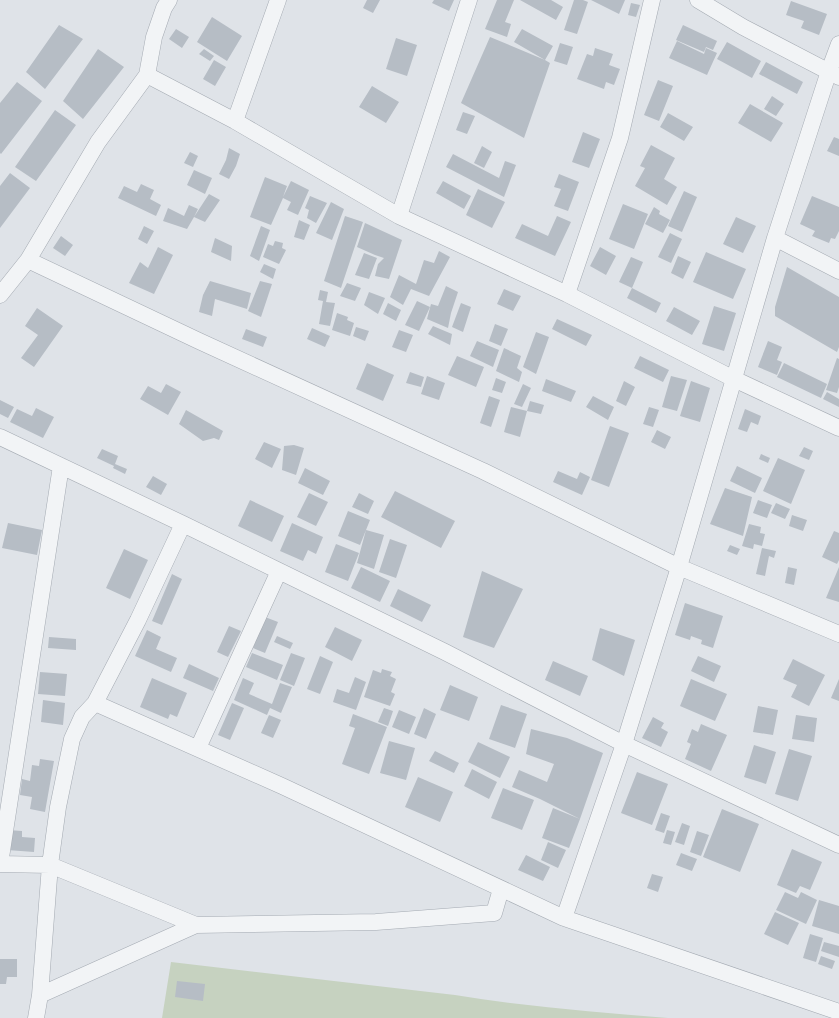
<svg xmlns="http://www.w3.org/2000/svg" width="839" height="1018" font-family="'Exo 2',sans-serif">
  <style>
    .green { fill: #c6d2c0 }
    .building { fill: #b6bdc5 }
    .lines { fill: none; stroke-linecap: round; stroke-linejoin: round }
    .minor-casing { stroke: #a4aab2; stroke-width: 17 }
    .minor { stroke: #f2f4f6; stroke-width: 16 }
  </style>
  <rect width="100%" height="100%" fill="#dfe3e8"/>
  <path class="green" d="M171 962 455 995C526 1007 597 1012 668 1018H162Z"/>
  <path class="building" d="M367 0H380L373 13 363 8Z
    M434 0H454L449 11 432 3Z
    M497 0H514L505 22 511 24 507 37 485 29Z
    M520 0H551L563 7 556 20Z
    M574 0H583L588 2 577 34 564 30Z
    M591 0H625L619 14Z
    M791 1 827 14 819 35 801 28 804 21 786 15Z
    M631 3 640 5 636 17 628 15Z
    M212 17 242 36 227 61 197 42Z
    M59 25 83 39 45 89 26 72Z
    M683 25 717 41 713 50 706 47 704 52 676 40Z
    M176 29 189 37 182 48 169 39Z
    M522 29 553 46 545 60 550 63 524 138 461 103 490 37 545 60 514 42Z
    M396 38 417 45 407 76 386 69Z
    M677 41 704 54 706 48 717 53 707 75 669 58Z
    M727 42 761 61 752 78 717 59Z
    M560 43 573 47 567 65 554 61Z
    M595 48 613 54 609 65 620 69 614 85 606 82 604 89 577 79 587 54 593 56Z
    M98 49 124 67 83 119 63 101Z
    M204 49 214 56 210 61 199 54Z
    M214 60 226 67 215 86 203 79Z
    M766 62 803 82 797 94 759 74Z
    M658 80 673 86 659 121 644 115Z
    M17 82 42 101 1 154 0 153V103Z
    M372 86 399 102 386 123 359 107Z
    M772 96 784 104 776 116 764 109Z
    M750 104 783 123 771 142 738 123Z
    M55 110 76 125 36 181 15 167Z
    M463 112 475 116 467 134 456 130Z
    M668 113 693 127 684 141 660 127Z
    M583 132 600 139 589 168 572 162Z
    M834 137 839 139V156L827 151Z
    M651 145 675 158 664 179 677 187 667 205 635 186 645 168 640 166Z
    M482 146 492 152 484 168 474 163Z
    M229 148 240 154 236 166 229 179 219 174 226 160Z
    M190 152 198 156 193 167 184 163Z
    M453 154 499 178 505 161 516 165 504 197 446 167Z
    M194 170 212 178 205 194 187 185Z
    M10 173 30 188 0 228V186Z
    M559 174 579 182 568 211 554 206 561 189 554 187Z
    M265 177 287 186 283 197 291 181 309 190 298 215 287 210 291 202 283 198 271 225 250 217Z
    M443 181 471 196 464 209 436 193Z
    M141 184 154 190 150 199 161 205 156 216 118 198 124 186 137 192Z
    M478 189 505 202 492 228 466 215Z
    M684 191 697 197 682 232 668 226Z
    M209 194 220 200 205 222 194 217 187 229 163 221 168 208 184 216 189 205 198 209 194 217Z
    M310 196 327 203 316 223 307 218 309 210 305 208Z
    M812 196 839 207V231L835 239 831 238 829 243 812 236 815 231 800 224Z
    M331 202 344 209 332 240 316 233Z
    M623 204 648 214 634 249 609 239Z
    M654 207 660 211 659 214 670 220 663 233 645 224Z
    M345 216 363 222 341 288 324 281Z
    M557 216 571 222 555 256 515 238 522 224 548 236Z
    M736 217 756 226 743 253 723 244Z
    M299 220 310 225 304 240 294 237Z
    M365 223 402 240 389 279 375 276 378 264 384 258 375 255 357 247Z
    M144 226 154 231 147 244 138 239Z
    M261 226 270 230 259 261 250 256Z
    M670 233 682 239 671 263 658 257Z
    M61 236 73 245 65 256 53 248Z
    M215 238 232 246 231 261 211 252Z
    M275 241 283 243 282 248 286 250 279 264 263 257 268 244 273 246Z
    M158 247 173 255 154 294 129 283 140 262 148 268Z
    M600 247 616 256 606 275 590 266Z
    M439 251 450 257 429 296 411 289 403 305 390 297 399 275 416 284 424 260 434 263Z
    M706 252 746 269 733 299 693 282Z
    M364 253 377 258 369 279 355 275Z
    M678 256 691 262 683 279 671 273Z
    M631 257 643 262 632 288 619 282Z
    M264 264 276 269 273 279 260 272Z
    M787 267 839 297V347L837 352 775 316V307Z
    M210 281 251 293 247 309 215 299 212 316 199 312 203 295Z
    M260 281 272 284 261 317 248 311Z
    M347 283 361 288 355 301 340 296Z
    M446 286 458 292 451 313 448 328 427 319 431 304 438 306Z
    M632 288 661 303 656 313 627 298Z
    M504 289 521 296 513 311 497 304Z
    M320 290 328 292 326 302 335 303 330 326 319 324 323 301 318 300Z
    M369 292 385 298 378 314 364 305Z
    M417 301 430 307 419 331 405 325Z
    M388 303 401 310 396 321 383 314Z
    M461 303 471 307 463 332 452 327Z
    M714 306 736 313 724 351 702 344Z
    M674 307 700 321 692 335 666 321Z
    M37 308 63 326 34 367 21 358 38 335 25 326Z
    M337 313 348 317 347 320 354 323 350 336 332 330Z
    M557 319 592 335 586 346 552 329Z
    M495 324 508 329 501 346 489 341Z
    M433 326 452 334 450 345 428 334Z
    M356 327 369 331 365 341 353 336Z
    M312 328 330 336 325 347 307 339Z
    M246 329 267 337 263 347 242 339Z
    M399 330 413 335 406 352 392 347Z
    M536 332 549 337 536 374 523 367Z
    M477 341 499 350 493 367 470 356Z
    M768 341 782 347 777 360 782 362 777 375 758 367Z
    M504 348 521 356 517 368 522 372 519 382 496 371Z
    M457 356 484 367 476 387 448 375Z
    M640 356 669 370 663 382 634 368Z
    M837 358 839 359V387L837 393 826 390Z
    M367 363 394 375 383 401 356 389Z
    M784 363 827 384 821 398 777 377Z
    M410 372 424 377 421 387 406 383Z
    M427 376 445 383 439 400 421 394Z
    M671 376 687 380 677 411 662 407Z
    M496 378 506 382 502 393 492 390Z
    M546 379 576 391 571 402 542 391Z
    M624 381 635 387 626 406 616 401Z
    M691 381 710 388 700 422 680 416Z
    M166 384 181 392 168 415 140 399 148 386 161 393Z
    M523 384 531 388 522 407 514 404Z
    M827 392 839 399V407L823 399Z
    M489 396 500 400 491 427 480 423Z
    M593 396 614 407 608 420 586 407Z
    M0 400 14 407 8 418 0 414Z
    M530 401 544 405 541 414 527 411Z
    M511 407 527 411 520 437 504 432Z
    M649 407 659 410 653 427 643 424Z
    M36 408 54 417 43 438 10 422 17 409 32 416Z
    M745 409 761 416 758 425 751 422 747 432 738 429Z
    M186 410 223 431 219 440 214 438 203 441 179 424Z
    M610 426 629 433 609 487 591 480Z
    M657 430 671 437 665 449 651 442Z
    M264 442 281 449 272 468 255 459Z
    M294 445 304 448 296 475 282 470 284 446Z
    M804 447 813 451 809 460 799 456Z
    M102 449 118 456 115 464 127 469 125 474 113 468 114 466 97 458Z
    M761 454 770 458 768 463 759 459Z
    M778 458 805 470 791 504 763 491Z
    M737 466 762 478 755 493 730 481Z
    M305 468 330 481 323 495 298 483Z
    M558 471 577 479 580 472 590 477 582 495 553 482Z
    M153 476 167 484 161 495 146 487Z
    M725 488 752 497 743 536 710 524Z
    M395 491 455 521 441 548 381 517Z
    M309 493 328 502 316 526 297 517Z
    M359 493 374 501 368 514 352 507Z
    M250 500 284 516 272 542 238 526Z
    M758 500 772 505 767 518 753 513Z
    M776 503 790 509 785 519 771 513Z
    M348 511 370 520 366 530 384 535 374 569 357 563 366 530 360 545 338 536Z
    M792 515 807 520 803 531 789 526Z
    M8 523 42 530 37 555 2 548Z
    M292 523 323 537 316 554 308 550 303 561 280 551Z
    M749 524 761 527 760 533 765 534 762 546 754 544 753 549 742 546Z
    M834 531 839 533V560L837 564 822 557Z
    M390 539 407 545 396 578 379 572Z
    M336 544 359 553 348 581 325 572Z
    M730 545 740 549 737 555 727 551Z
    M762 548 776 551 774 558 769 556 765 576 756 574Z
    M124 549 148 560 130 599 106 588Z
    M361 567 390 581 380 602 351 588Z
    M788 567 797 569 794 585 785 583Z
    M839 567V602L826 598Z
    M482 571 523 589 494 648 463 637Z
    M172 574 182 579 162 625 152 621Z
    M398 589 431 605 422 622 390 606Z
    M685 603 723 616 713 648 701 644 702 640 691 636 690 640 675 635Z
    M265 617 278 622 265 653 253 648Z
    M229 626 241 631 228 657 217 652Z
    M335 627 362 640 352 661 325 647Z
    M600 628 635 640 624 676 592 660Z
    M147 630 161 637 156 649 177 658 171 672 135 656Z
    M277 636 293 643 290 649 274 642Z
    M49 637 76 639V650L48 648Z
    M252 653 283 665 277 680 246 667Z
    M291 653 305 658 294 686 280 680Z
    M320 656 333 662 320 694 307 689Z
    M698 656 721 666 714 682 691 671Z
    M793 659 825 675 809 706 791 697 797 685 783 679Z
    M553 661 588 676 580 696 545 680Z
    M189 664 219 678 213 691 183 678Z
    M382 669 392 672 390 676 396 679 391 692 395 694 390 706 364 697 373 670 381 673Z
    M40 672 67 674 65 696 38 694Z
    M355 677 366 682 356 710 333 702 337 689 349 693Z
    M152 678 187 693 177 717 170 714 168 719 140 707Z
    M243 678 254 683 249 694 272 704 280 683 292 687 281 713 270 708 267 715 234 700Z
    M691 679 727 694 715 721 680 706Z
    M839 679V701L831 698Z
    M450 685 478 697 469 721 440 710Z
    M43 700 65 703 63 725 41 722Z
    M232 703 244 708 230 740 218 735Z
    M501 705 527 714 515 748 489 739Z
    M758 706 778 710 773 735 753 732Z
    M384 708 393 711 388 726 378 722Z
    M424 708 436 714 426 739 414 734Z
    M399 710 416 717 409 734 392 727Z
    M353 714 387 727 369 774 342 764 355 728 349 726Z
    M269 715 281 720 273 738 261 733Z
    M796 715 817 718 814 742 792 739Z
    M653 717 664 723 661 728 668 732 661 747 642 738Z
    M701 724 727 735 711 771 685 759 691 744 687 742 692 729 698 732Z
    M531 729 567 738 603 753 580 819 540 799 512 787 519 770 547 782 554 764 526 754Z
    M389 741 415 748 406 780 380 773Z
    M478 742 510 757 500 778 468 762Z
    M754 745 776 752 766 784 744 777Z
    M789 749 812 756 798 801 775 794Z
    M435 751 459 763 454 773 429 761Z
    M40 759 54 761 45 812 30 809 32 797 20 795 22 779 30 781 32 765 39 766Z
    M472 769 497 782 489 799 464 786Z
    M637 772 668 784 652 825 621 813Z
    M418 777 453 792 440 822 405 807Z
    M503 788 534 800 522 830 491 818Z
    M553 808 580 819 569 848 542 838Z
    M722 809 759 824 740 872 703 857Z
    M661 813 670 816 664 833 655 830Z
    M682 823 690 826 684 845 675 842Z
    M8 830 22 831V837L35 838 34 852 7 850Z
    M667 830 675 832 671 845 663 843Z
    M697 831 709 835 701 856 690 852Z
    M548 842 566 850 558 868 541 860Z
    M792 849 822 862 810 890 800 886 796 893 777 885Z
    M681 853 697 859 692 871 676 865Z
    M526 855 550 867 543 881 518 870Z
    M652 874 663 877 658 892 647 888Z
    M785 892 798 898 801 892 817 900 806 924 776 910Z
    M819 900 839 906V934L812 926Z
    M775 912 799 923 788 945 764 934Z
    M810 934 823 938 816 962 803 958Z
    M824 942 839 946V957L821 951Z
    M821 956 835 961 832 969 818 964Z
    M0 959H17V977H7L6 984H0Z
    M177 981 205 984 203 1001 175 997Z"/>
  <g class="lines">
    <defs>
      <path id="minor" d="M698 0 743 27 839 77
        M147 75 235 121 399 216 567 294 734 379 839 428
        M235 121 278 0
        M399 216 469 0
        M775 238 839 271
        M28 260 199 341 483 471 679 567 839 634
        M567 294 620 138 652 0
        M0 295 28 260 98 142 147 75 154 37 164 8 169 0
        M0 437 183 524 279 571 445 652 624 744 839 845
        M95 703 282 786 564 918 614 935 839 1012
        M198 748 279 571
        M0 864 50 865 196 925 376 922 494 913 501 889
        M0 864 61 466
        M564 918 624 744 679 567 775 238 829 71 839 44
        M40 995 196 925
        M36 1018 40 995 50 865 58 807 72 739 82 717 95 703 138 620 183 524"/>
    </defs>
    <use href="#minor" class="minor-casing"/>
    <use href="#minor" class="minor"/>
  </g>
</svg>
